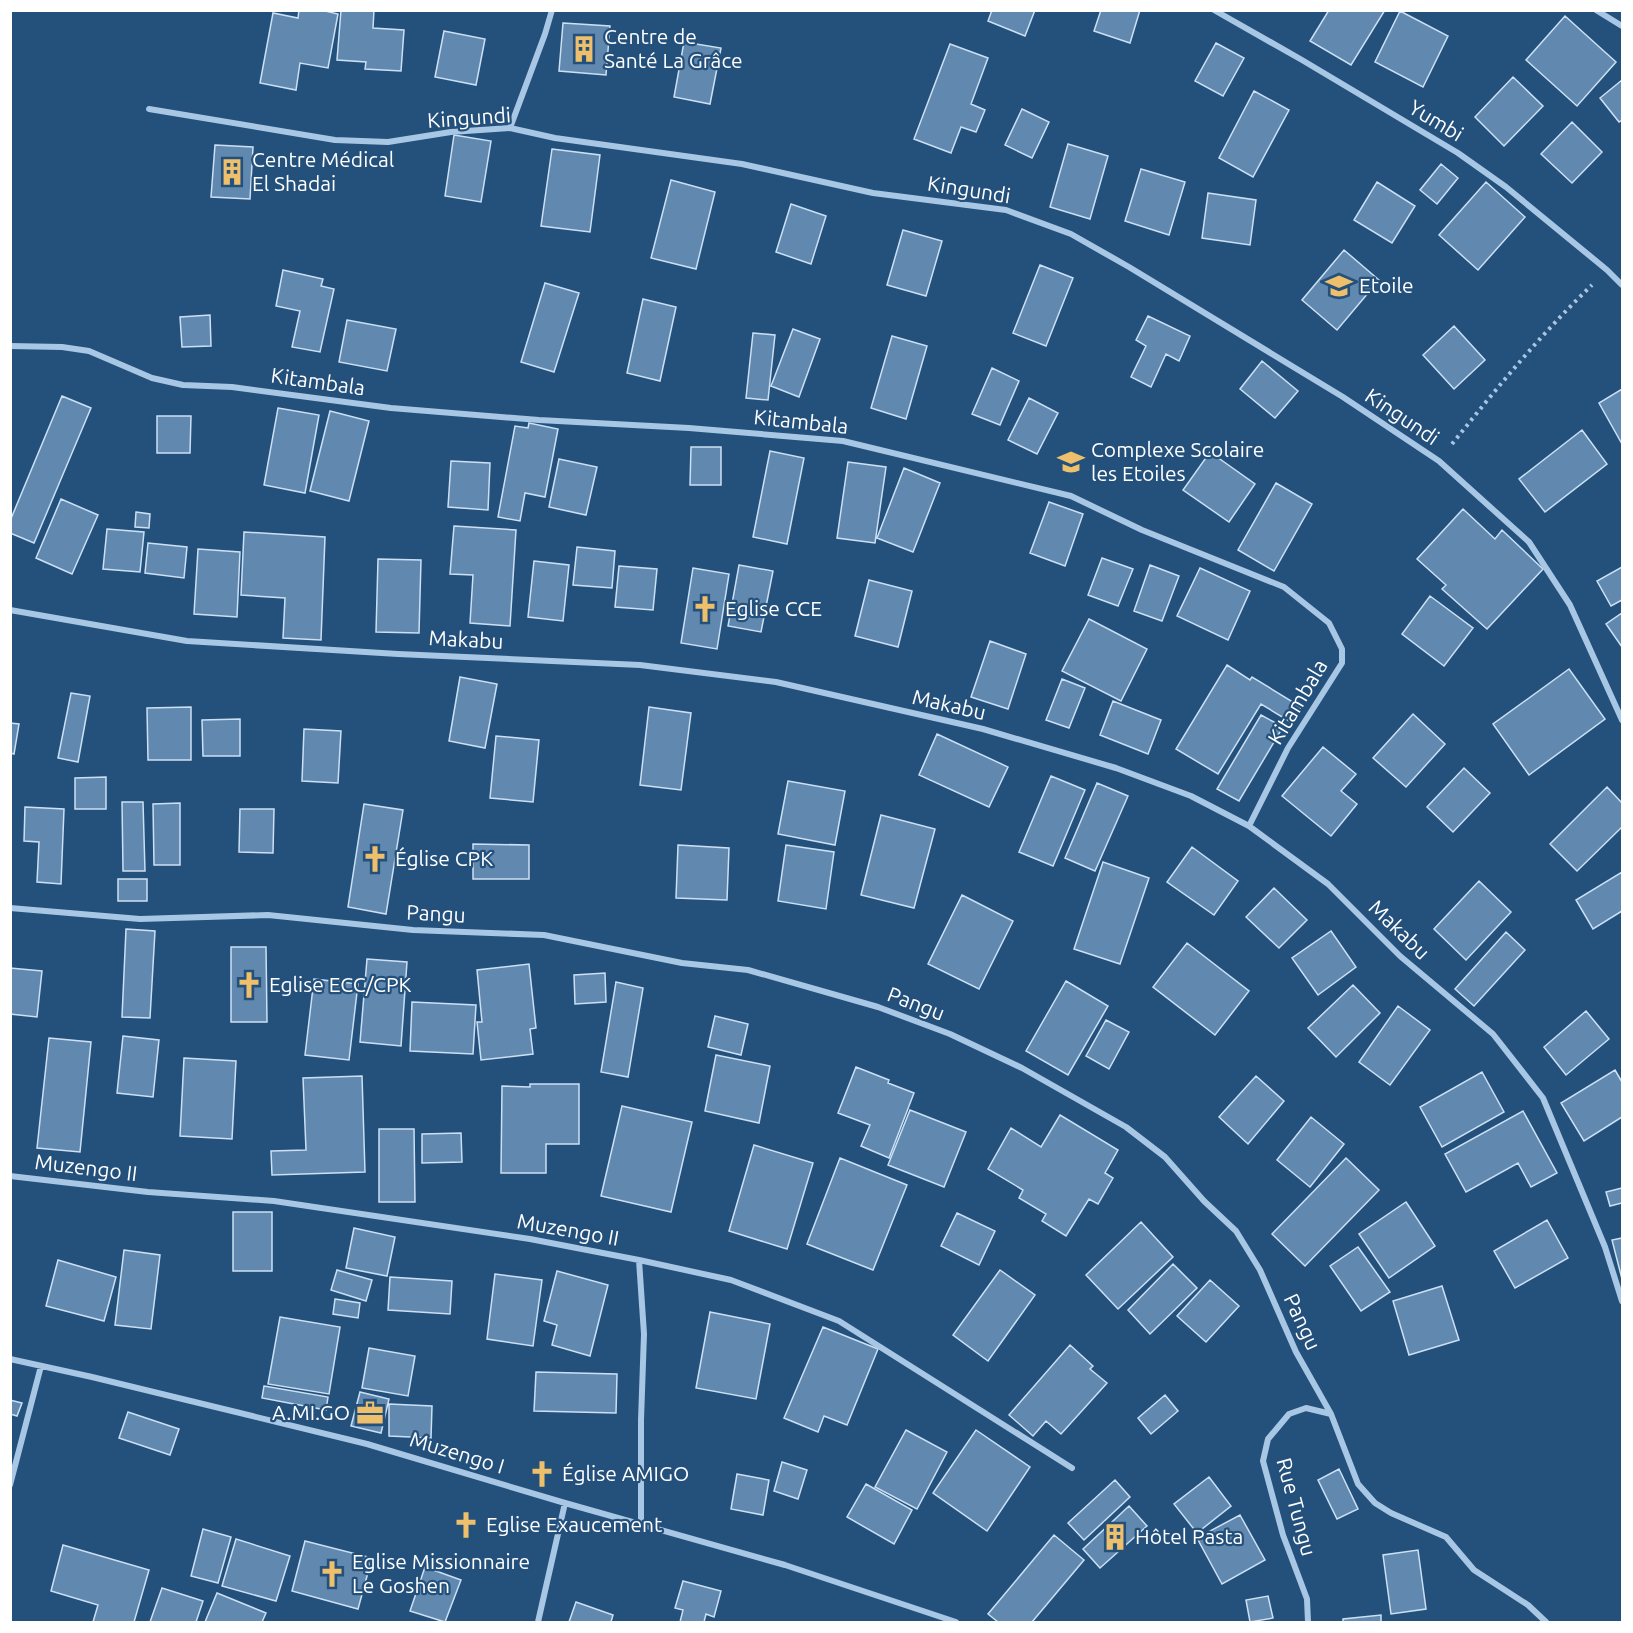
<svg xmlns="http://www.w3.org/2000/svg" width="1633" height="1633" font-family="Ubuntu,sans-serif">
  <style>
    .building { fill: #6189af; stroke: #cbe0f4; stroke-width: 1.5 }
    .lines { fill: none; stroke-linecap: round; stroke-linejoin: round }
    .path { stroke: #a8c7e5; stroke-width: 4; stroke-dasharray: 3 4.5; stroke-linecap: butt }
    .minor { stroke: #a8c7e5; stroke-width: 6 }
    .labels { text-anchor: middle; stroke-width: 4.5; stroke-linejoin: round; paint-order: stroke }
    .poi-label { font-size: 21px; fill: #fff; stroke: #24507c; text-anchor: start }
    .street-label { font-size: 21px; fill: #fff; stroke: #24507c }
  </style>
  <rect width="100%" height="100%" fill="#24507c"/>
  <path class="building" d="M299 10H321L338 14 328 68 300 63 296 90 260 83 273 13 298 18Z
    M341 10H374L373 28 404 30 401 71 365 69 366 62 337 60Z
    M992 10H1035L1025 36 988 21Z
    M1101 10H1140L1130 43 1094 31Z
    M1329 10H1385L1351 65 1310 41Z
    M1400 11 1448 36 1423 87 1375 62Z
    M1565 16 1616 62 1577 106 1526 60Z
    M563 23 610 26 606 75 559 71Z
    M444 31 485 39 476 85 435 77Z
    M684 42 721 48 710 104 674 97Z
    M1216 43 1244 58 1223 96 1195 81Z
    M950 44 988 58 971 104 985 110 976 132 961 127 951 153 914 139Z
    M1513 77 1543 106 1504 146 1475 117Z
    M1622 80V120L1619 122 1600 98Z
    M1254 91 1289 110 1253 177 1219 158Z
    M1022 109 1049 122 1032 158 1005 145Z
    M1572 122 1602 152 1572 183 1541 154Z
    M454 135 491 141 481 202 445 196Z
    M1068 144 1108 156 1090 219 1050 207Z
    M215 145 253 147 250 199 211 197Z
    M552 149 600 155 590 232 541 226Z
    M1441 164 1458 178 1437 204 1420 190Z
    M1141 169 1185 182 1169 235 1125 221Z
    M671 180 715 192 696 269 651 258Z
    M1377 182 1415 206 1392 243 1354 220Z
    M1486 182 1525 217 1478 270 1439 235Z
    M1208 193 1256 200 1250 245 1202 238Z
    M791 204 826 216 811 264 776 252Z
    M903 230 942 241 926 296 887 285Z
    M1344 250 1379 280 1337 330 1302 300Z
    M1040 265 1073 278 1046 346 1013 333Z
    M283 270 323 279 321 286 334 289 320 352 292 347 300 311 276 306Z
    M545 283 579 293 554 372 521 362Z
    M643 299 676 307 660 381 627 373Z
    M210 315 211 346 182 347 180 317Z
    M1148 316 1190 336 1179 361 1166 354 1151 387 1131 377 1146 346 1136 340Z
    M347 320 396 329 387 371 339 362Z
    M1454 326 1485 360 1454 389 1423 355Z
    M793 329 820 339 799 397 771 386Z
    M753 333 775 335 768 400 746 398Z
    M892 336 927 346 906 419 871 408Z
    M1262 361 1298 391 1275 418 1240 389Z
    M992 368 1019 381 1000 425 972 414Z
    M1622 389V444L1599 403Z
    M62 396 91 408 34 543 10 533V521Z
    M1029 398 1058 413 1037 454 1008 440Z
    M278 408 319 415 305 493 264 485Z
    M330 411 369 421 349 501 310 491Z
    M157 416H191L190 453H157Z
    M529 423 558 429 545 497 525 493 520 521 498 517 515 426 528 428Z
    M1582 430 1607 464 1545 512 1519 479Z
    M691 447H721V485H690Z
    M770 451 804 458 787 544 753 537Z
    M1210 452 1255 484 1229 522 1183 490Z
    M559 459 597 467 586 515 549 507Z
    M451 461 490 463 488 510 448 507Z
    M848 462 886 467 875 543 837 538Z
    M904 468 940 483 913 552 877 538Z
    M1276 483 1312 504 1274 571 1238 550Z
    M61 499 98 515 72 574 36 558Z
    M1049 502 1083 514 1065 566 1030 553Z
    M1463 509 1495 539 1502 530 1543 569 1487 629 1442 589 1446 585 1417 559Z
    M136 512 150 514 149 528 135 527Z
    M454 526 516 530 510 626 470 623 473 575 450 574Z
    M107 529 144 532 140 572 103 569Z
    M244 532 325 537 321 640 283 638 285 598 241 595Z
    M148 543 187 547 184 578 145 573Z
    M577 547 615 551 612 588 573 585Z
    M198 549 240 552 237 617 194 614Z
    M1102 558 1133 569 1118 606 1088 595Z
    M378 559 421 560 419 633 376 632Z
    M534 561 569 565 563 621 528 617Z
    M739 565 773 571 761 632 728 626Z
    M1150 565 1179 576 1162 621 1134 611Z
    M619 566 657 569 653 610 615 607Z
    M1622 567V600L1611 606 1597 581Z
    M693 568 729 574 717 649 681 643Z
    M1200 568 1250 591 1228 640 1177 616Z
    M869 580 912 591 898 647 855 636Z
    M1430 596 1473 628 1444 666 1402 634Z
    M1622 613V647L1606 624Z
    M1089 619 1147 649 1121 701 1062 671Z
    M990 641 1026 654 1008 709 971 697Z
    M1227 665 1250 680 1252 677 1301 707 1292 723 1261 704 1218 774 1176 749Z
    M1569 669 1605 719 1529 775 1493 724Z
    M460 677 497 684 485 748 449 741Z
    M1062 679 1085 688 1069 728 1046 720Z
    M71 693 90 696 78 762 58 758Z
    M1113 701 1161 720 1148 754 1100 735Z
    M191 707V760H148L147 708Z
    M649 707 691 713 681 790 640 785Z
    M1413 714 1445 744 1406 787 1373 758Z
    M1261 715 1283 727 1239 801 1217 789Z
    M240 719V756H203L202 720Z
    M10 723 19 724 14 754 10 753Z
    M304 729 341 731 338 783 302 781Z
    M937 734 1008 767 989 807 919 775Z
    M496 736 539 740 533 802 490 798Z
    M1323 747 1356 774 1341 791 1357 804 1331 836 1282 796Z
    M1464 768 1490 793 1453 832 1427 807Z
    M1051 776 1085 790 1053 866 1019 852Z
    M106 777V809H75V778Z
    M788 781 845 791 835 845 778 834Z
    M1097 783 1128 796 1095 871 1065 858Z
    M1607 787 1622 803V827L1577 871 1550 844Z
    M122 802H143L145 871H123Z
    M180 803V865H154L153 804Z
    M364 804 403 810 386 914 348 907Z
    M25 807 64 809 61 884 37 882 39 842 24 841Z
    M240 809H274L273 853 239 852Z
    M881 815 935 829 914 908 861 895Z
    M473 844 529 845V879H473Z
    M678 845 729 848 727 900 676 898Z
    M786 845 834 852 826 909 778 901Z
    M1192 847 1238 881 1214 915 1167 882Z
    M1103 862 1149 878 1120 964 1074 949Z
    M1622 872V911L1593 929 1576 900Z
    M118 879H147V901H118Z
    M1479 881 1511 912 1466 960 1434 929Z
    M1274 888 1307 920 1279 948 1246 917Z
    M962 895 1013 921 979 989 928 964Z
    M126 929 155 931 150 1018 122 1017Z
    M1331 931 1356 967 1318 995 1292 958Z
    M1506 932 1525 950 1474 1006 1455 989Z
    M1187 943 1249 991 1215 1035 1153 987Z
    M231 947H266L267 1022H231Z
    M367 959 407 962 401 1046 360 1042Z
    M529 964 536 1028 530 1029 533 1054 481 1060 477 1022H482L477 970Z
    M10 968 42 971 37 1017 10 1014Z
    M605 973 606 1002 575 1004 574 975Z
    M314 979 358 984 349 1060 305 1055Z
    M1066 981 1108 1006 1068 1075 1026 1051Z
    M616 982 643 988 628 1077 601 1072Z
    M1353 985 1380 1013 1336 1057 1308 1028Z
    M412 1002 476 1005 473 1054 410 1051Z
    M1398 1006 1430 1030 1390 1085 1359 1062Z
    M1586 1011 1609 1039 1566 1075 1544 1047Z
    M715 1016 748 1024 741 1055 708 1047Z
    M1106 1020 1129 1032 1109 1069 1086 1056Z
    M123 1036 159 1040 153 1097 117 1093Z
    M49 1038 91 1042 80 1152 37 1148Z
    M716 1055 770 1066 759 1123 705 1111Z
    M184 1058 236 1061 232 1139 180 1136Z
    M856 1067 889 1080 888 1083 914 1093 889 1158 861 1146 870 1125 838 1113Z
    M1615 1070 1622 1082V1117L1584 1141 1561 1103Z
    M1482 1072 1504 1112 1442 1147 1420 1107Z
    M362 1076 365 1172 272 1175 271 1151 306 1150 303 1078Z
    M1256 1076 1284 1101 1248 1144 1219 1117Z
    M530 1084H579V1144H546V1173H501L502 1086 530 1087Z
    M622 1106 692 1122 671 1212 601 1196Z
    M910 1110 966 1132 944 1187 888 1165Z
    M1523 1111 1557 1173 1531 1187 1518 1163 1466 1192 1445 1154Z
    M1060 1115 1118 1150 1105 1173 1113 1178 1098 1204 1089 1199 1066 1236 1042 1221 1046 1214 1019 1198 1023 1190 988 1169 1011 1128 1041 1147Z
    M1311 1117 1344 1144 1310 1187 1277 1160Z
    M379 1129H414L415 1202H379Z
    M461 1133 462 1162 422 1163V1134Z
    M754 1145 813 1163 787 1249 729 1231Z
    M840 1158 907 1185 873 1270 807 1244Z
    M1346 1158 1379 1190 1305 1266 1272 1234Z
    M1622 1188V1203L1610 1206 1606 1192Z
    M1406 1202 1435 1246 1389 1278 1359 1234Z
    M233 1212H272V1271H233Z
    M957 1213 995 1231 979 1265 941 1246Z
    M1547 1220 1568 1258 1515 1288 1494 1251Z
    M1141 1222 1173 1257 1118 1309 1086 1275Z
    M354 1228 395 1237 387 1276 346 1268Z
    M1622 1238V1279L1612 1240Z
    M1358 1247 1390 1292 1361 1311 1330 1266Z
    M124 1250 160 1255 151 1329 115 1325Z
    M58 1260 116 1277 104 1321 46 1306Z
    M1173 1264 1197 1288 1150 1334 1128 1310Z
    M337 1270 372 1280 366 1301 331 1290Z
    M1000 1270 1035 1295 988 1361 953 1335Z
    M557 1271 608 1285 590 1356 552 1345 557 1325 544 1321Z
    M495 1274 542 1280 533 1346 487 1339Z
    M390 1277 452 1281 450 1314 388 1310Z
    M1210 1280 1239 1306 1206 1342 1177 1316Z
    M1442 1286 1459 1340 1409 1355 1393 1301Z
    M335 1299 360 1303 358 1318 333 1314Z
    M710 1312 770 1324 756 1399 696 1388Z
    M280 1317 340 1327 329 1394 268 1384Z
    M823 1327 878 1349 847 1425 824 1416 818 1432 784 1418Z
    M1070 1345 1093 1366 1090 1369 1107 1383 1061 1434 1046 1421 1033 1436 1009 1415Z
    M369 1348 415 1356 408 1396 362 1388Z
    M536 1372 617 1374 616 1413 534 1411Z
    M264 1386 328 1397 326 1410 262 1398Z
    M360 1392 389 1399 381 1433 351 1426Z
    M1165 1395 1178 1411 1151 1434 1138 1418Z
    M10 1400 22 1403 17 1416 10 1414Z
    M389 1404 432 1406 431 1438 389 1436Z
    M128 1412 179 1429 170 1455 119 1438Z
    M906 1430 947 1452 917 1509 875 1487Z
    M976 1430 1030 1467 987 1531 933 1493Z
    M782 1462 807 1470 798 1499 774 1491Z
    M1339 1469 1358 1509 1337 1519 1318 1480Z
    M737 1474 769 1480 763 1515 731 1509Z
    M1209 1477 1231 1506 1197 1533 1174 1504Z
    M1115 1480 1130 1497 1084 1540 1068 1523Z
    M866 1484 912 1510 894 1544 847 1517Z
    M1129 1506 1147 1526 1100 1568 1083 1549Z
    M1240 1515 1265 1560 1222 1584 1197 1538Z
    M203 1529 231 1537 218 1583 191 1576Z
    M1054 1535 1084 1560 1032 1622H998L988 1614Z
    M236 1539 290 1556 276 1601 222 1586Z
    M305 1541 372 1558 358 1609 292 1591Z
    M63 1545 149 1570 134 1622H93L98 1605 51 1591Z
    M1418 1550 1426 1609 1391 1614 1383 1555Z
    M425 1567 461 1580 445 1622 410 1611Z
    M683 1581 721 1591 714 1617 706 1614 704 1622H680L683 1610 675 1608Z
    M162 1588 203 1601 196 1622H150Z
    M217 1593 266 1613 262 1622H205Z
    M1268 1596 1273 1618 1250 1622 1246 1600Z
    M576 1602 613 1615 611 1622H569Z
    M1381 1615V1622H1343V1619Z"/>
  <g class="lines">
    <path class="path" d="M1452 444C1496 389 1541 334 1592 285"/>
    <path class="minor" d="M1214 10 1302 60 1458 153 1506 187 1607 270 1622 285
      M1596 10 1622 26
      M149 109 335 140 388 142 451 132 510 128 555 138 742 164 873 193 1006 210 1071 234 1129 267 1343 397 1439 461 1529 542 1570 605 1622 720
      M510 128 545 34 552 10
      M10 346 62 347 89 351 152 378 183 385 232 387 391 408 539 420 689 428 843 441 1071 496 1142 530 1284 587 1329 623 1342 649V663L1288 748 1249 826
      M10 610 187 641 398 654 640 665 776 682 983 729 1116 768 1191 796 1249 826 1328 884 1400 956 1493 1034 1543 1098 1605 1247 1622 1301
      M10 908 140 919 268 915 413 930 544 935 682 963 748 970 878 1007 950 1034 1022 1068 1126 1127 1165 1157 1204 1201 1236 1231 1260 1270 1296 1352 1331 1414 1358 1484 1375 1503 1391 1513 1446 1537 1474 1570 1528 1605 1546 1622
      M10 1176 148 1192 274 1201 530 1239 639 1260 731 1280 839 1321 1072 1468
      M639 1260 644 1334 641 1420V1523
      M10 1359 92 1377 367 1444 565 1503 785 1565 956 1622
      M10 1485 41 1366
      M538 1622 565 1503
      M1308 1622 1307 1599 1283 1535 1263 1461 1268 1439 1289 1414 1306 1408 1331 1414"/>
  </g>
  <defs>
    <symbol id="building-bare" viewBox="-9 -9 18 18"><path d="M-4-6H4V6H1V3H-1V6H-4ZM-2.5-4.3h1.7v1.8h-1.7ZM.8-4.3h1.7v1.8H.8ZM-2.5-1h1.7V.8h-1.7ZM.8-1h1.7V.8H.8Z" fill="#efc06c" stroke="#24507c" stroke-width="2.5" paint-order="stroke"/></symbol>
    <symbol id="school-bare" viewBox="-9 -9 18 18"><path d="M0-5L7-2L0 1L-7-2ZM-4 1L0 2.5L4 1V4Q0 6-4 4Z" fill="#efc06c" stroke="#24507c" stroke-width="2.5" paint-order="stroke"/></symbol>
    <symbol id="church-bare" viewBox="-9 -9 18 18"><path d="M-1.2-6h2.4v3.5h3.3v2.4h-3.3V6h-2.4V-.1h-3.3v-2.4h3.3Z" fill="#efc06c" stroke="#24507c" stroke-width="2.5" paint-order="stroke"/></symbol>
    <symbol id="office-bare" viewBox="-9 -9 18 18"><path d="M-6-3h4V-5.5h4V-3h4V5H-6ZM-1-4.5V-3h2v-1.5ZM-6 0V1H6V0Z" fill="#efc06c" stroke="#24507c" stroke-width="2.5" paint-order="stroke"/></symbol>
  </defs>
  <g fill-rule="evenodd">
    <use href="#building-bare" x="565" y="30" width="38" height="38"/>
    <use href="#building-bare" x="213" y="153" width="38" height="38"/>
    <use href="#school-bare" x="1320" y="267" width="38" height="38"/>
    <use href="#school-bare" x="1052" y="443" width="38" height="38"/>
    <use href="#church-bare" x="686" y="590" width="38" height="38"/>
    <use href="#church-bare" x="356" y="840" width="38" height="38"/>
    <use href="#church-bare" x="230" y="966" width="38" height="38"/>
    <use href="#office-bare" x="351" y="1394" width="38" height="38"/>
    <use href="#church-bare" x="523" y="1455" width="38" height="38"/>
    <use href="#church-bare" x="447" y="1506" width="38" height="38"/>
    <use href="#building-bare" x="1096" y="1518" width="38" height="38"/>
    <use href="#church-bare" x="313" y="1555" width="38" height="38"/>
  </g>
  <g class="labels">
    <g class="poi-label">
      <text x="604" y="44">Centre de<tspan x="604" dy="24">Santé La Grâce</tspan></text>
      <text x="252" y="167">Centre Médical<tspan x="252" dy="24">El Shadai</tspan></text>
      <text x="1359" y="293">Etoile</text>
      <text x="1091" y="457">Complexe Scolaire<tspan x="1091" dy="24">les Etoiles</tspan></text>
      <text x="725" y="616">Eglise CCE</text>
      <text x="395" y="866">Église CPK</text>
      <text x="269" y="992">Eglise ECC/CPK</text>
      <text x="350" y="1420" text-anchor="end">A.MI.GO</text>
      <text x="562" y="1481">Église AMIGO</text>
      <text x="486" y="1532">Eglise Exaucement</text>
      <text x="1135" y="1544">Hôtel Pasta</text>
      <text x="352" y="1569">Eglise Missionnaire<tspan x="352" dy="24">Le Goshen</tspan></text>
    </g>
    <g class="street-label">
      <text transform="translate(469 118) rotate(-4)" y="7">Kingundi</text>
      <text transform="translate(1436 121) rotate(31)" y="7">Yumbi</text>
      <text transform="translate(969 190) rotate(9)" y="7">Kingundi</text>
      <text transform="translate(318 382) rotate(8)" y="7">Kitambala</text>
      <text transform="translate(1402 417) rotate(34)" y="7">Kingundi</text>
      <text transform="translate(801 422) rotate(6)" y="7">Kitambala</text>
      <text transform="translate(466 640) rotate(3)" y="7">Makabu</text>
      <text transform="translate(1298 702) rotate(-59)" y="7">Kitambala</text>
      <text transform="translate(949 705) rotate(13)" y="7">Makabu</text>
      <text transform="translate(436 914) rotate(3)" y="7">Pangu</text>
      <text transform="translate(1399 930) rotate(44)" y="7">Makabu</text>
      <text transform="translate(916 1004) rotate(21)" y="7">Pangu</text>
      <text transform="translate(86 1168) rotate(7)" y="7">Muzengo II</text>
      <text transform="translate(568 1230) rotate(10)" y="7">Muzengo II</text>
      <text transform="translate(1302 1322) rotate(65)" y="7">Pangu</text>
      <text transform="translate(457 1453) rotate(17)" y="7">Muzengo I</text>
      <text transform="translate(1296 1507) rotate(75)" y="7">Rue Tungu</text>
    </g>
  </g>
  <rect width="1633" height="1633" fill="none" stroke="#ffffff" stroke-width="24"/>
</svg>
